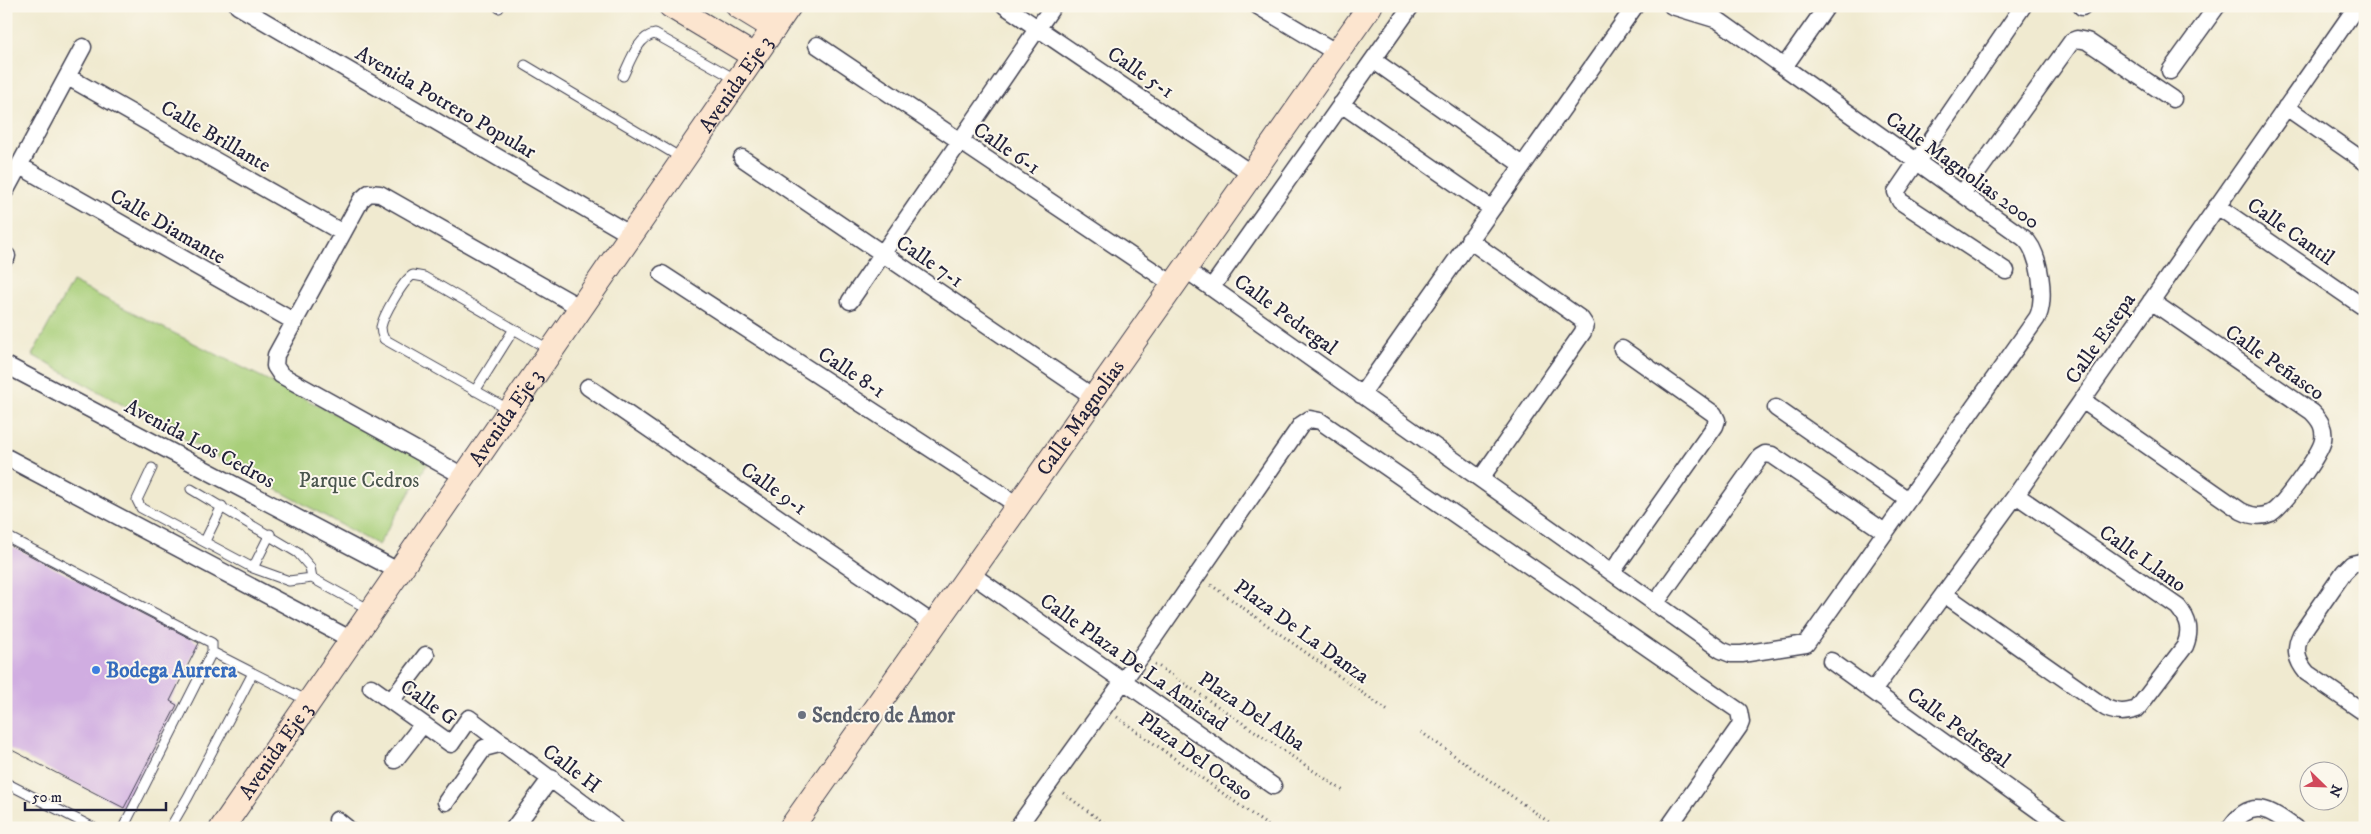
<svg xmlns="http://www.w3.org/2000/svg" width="2371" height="834" font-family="'IM FELL DW Pica',serif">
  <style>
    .green { fill: #a9cf7a; stroke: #66785a }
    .building { fill: #d0ade1 }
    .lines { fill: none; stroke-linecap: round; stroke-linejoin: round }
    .lane-casing { stroke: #414051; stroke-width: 11 }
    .street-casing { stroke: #414051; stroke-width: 19 }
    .secondary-casing { stroke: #414051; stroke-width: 26 }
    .path { stroke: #414051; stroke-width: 3; stroke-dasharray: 1 4; stroke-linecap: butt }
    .lane { stroke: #fff; stroke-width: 9 }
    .street { stroke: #fff; stroke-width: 16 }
    .secondary { stroke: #fce5cf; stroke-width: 24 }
    .shop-dot { fill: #3f7fe0; stroke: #fbf7ec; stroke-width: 2 }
    .worship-dot { fill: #6b7280; stroke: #fbf7ec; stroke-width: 2 }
    .labels { text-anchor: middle; stroke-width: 4; stroke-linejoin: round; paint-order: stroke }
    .street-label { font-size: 21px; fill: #22223b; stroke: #fbf7ec }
    .park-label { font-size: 21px; fill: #4a564e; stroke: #fbf7ec }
    .shop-label { font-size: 21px; font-weight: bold; fill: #366cbe; stroke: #fbf7ec; text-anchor: start }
    .worship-label { font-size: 21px; font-weight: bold; fill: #5b616d; stroke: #fbf7ec; text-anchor: start }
  </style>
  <rect width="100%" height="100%" fill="#fbf7ec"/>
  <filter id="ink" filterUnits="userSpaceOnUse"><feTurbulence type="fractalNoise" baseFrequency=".02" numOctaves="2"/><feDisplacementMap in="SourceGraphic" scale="10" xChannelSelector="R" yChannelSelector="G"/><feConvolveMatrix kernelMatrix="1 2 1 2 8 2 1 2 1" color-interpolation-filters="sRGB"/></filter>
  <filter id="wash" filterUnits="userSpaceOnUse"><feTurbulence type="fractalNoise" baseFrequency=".0096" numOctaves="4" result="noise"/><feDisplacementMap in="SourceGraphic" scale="20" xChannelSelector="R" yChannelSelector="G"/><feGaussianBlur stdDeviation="1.12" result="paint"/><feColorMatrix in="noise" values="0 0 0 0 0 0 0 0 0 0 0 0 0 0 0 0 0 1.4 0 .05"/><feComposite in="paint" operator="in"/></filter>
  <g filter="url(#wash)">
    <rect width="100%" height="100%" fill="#f0ead0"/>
    <path class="green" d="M72 282 429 461 378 545 32 355Z"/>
    <g id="blocks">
      <path class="building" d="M6 543 199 643 170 701 177 705 124 808 6 747Z"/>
    </g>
  </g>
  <g filter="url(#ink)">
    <use href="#blocks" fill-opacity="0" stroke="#414051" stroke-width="1"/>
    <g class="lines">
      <defs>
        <path id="lane" d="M499 8 500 6
          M525 65 683 159
          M623 76C630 62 638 36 655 34L737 80
          M475 391 514 329
          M508 409 384 339C382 335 381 332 381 327 383 316 403 280 413 275L424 277 550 350
          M152 468 137 500 141 508 253 568 289 581 312 578 372 611
          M191 489 298 553 310 567 312 578
          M6 536 212 643V652L123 828
          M205 541 222 506
          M253 568 270 534
          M212 652 308 701
          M6 783 94 828
          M170 828 188 797 253 673"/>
        <path id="street" d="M238 6 631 235
          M1005 6 1252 174
          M1258 6 1337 53
          M2082 7 2083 6
          M817 45 1174 285
          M1373 60 1522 165
          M1784 67 1827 6
          M2170 71 2217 6
          M68 77 343 233
          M1341 104 1491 208
          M2286 107 2365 162
          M742 158 1095 398
          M20 166 295 322
          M6 190 83 47
          M1962 194 2072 41 2077 39 2087 41 2173 99
          M2217 206 2365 308
          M1469 240 1581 319 1585 325 1583 332 1481 478
          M6 257 7 256
          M1185 269 1721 650 1731 654H1742L1806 644 2037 318C2047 301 2040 251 2024 238L1718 20 1672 6
          M2006 271 1900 201 1896 192 2023 6
          M662 274 1019 506
          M1212 287 1411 6
          M850 301 1053 6
          M6 365 400 572
          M588 387 935 625
          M1361 395 1635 6
          M2082 400 2241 511C2251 516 2260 518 2271 513 2283 506 2321 453 2323 440 2325 428 2320 420 2312 412L2151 301
          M1776 408 1908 500
          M6 457 352 640
          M465 477 281 375 275 366 276 355 361 200 369 193 380 194 581 308
          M2365 561 2352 564 2344 572 2301 634C2294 649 2296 660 2307 673L2365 713
          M1612 572 1715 426 1717 420 1714 414 1622 349
          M971 574 1273 786
          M1944 594 2106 708C2118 713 2125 713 2137 709L2185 646C2191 631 2189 620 2178 607L2016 495
          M1655 604 1760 457 1765 454 1772 455 1885 532
          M1831 661 2063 828
          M371 687 451 744 469 718 616 828
          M1873 691 2016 495 2357 6
          M391 701 426 655
          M395 760 423 724
          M446 802 484 748 503 743
          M337 820 347 828
          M514 828 551 778
          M1017 828 1142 655 1301 425 1310 419 1320 421 1739 711 1741 722 1739 727 1668 828
          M2230 828C2251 796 2270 810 2295 828"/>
        <g id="secondary">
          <path d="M671 6 754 56"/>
          <path d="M738 6 774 28"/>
          <path id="s1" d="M222 828 789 6"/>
          <path id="s2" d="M791 828 1370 6"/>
        </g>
      </defs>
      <use href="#lane" class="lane-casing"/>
      <use href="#street" class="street-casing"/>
      <use href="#secondary" class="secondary-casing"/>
      <path class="path" d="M1211 585 1388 711
        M1155 664 1345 792
        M1117 717 1271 828
        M1421 732 1557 828
        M1063 793 1111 828"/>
      <use href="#lane" class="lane"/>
      <use href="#street" class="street"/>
      <use href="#secondary" class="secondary"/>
    </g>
  </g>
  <circle class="shop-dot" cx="96" cy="670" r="5"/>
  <circle class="worship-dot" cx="802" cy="715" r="5"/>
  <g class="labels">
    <g class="street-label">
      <text transform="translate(1141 72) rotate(34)" y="7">Calle 5-1</text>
      <text dy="7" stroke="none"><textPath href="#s1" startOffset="904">Avenida Eje 3</textPath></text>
      <text transform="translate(446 102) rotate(30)" y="7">Avenida Potrero Popular</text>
      <text transform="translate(216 136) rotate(30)" y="7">Calle Brillante</text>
      <text transform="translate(1007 148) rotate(34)" y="7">Calle 6-1</text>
      <text transform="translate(1963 170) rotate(36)" y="7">Calle Magnolias 2000</text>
      <text transform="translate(168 226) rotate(30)" y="7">Calle Diamante</text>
      <text transform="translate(2291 231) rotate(35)" y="7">Calle Cantil</text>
      <text transform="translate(930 261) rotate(34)" y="7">Calle 7-1</text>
      <text transform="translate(1286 314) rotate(36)" y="7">Calle Pedregal</text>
      <text transform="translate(2100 338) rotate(-55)" y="7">Calle Estepa</text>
      <text transform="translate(2275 362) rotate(35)" y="7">Calle Peñasco</text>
      <text transform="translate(852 372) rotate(33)" y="7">Calle 8-1</text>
      <text dy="7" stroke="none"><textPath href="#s1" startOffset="499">Avenida Eje 3</textPath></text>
      <text dy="7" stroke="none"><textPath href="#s2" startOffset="502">Calle Magnolias</textPath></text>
      <text transform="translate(200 443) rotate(28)" y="7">Avenida Los Cedros</text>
      <text transform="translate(774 488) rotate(35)" y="7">Calle 9-1</text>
      <text transform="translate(2143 558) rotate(35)" y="7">Calle Llano</text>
      <text transform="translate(1302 631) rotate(36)" y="7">Plaza De La Danza</text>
      <text transform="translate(1134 662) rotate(35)" y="7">Calle Plaza De La Amistad</text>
      <text transform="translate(429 702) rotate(35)" y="7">Calle G</text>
      <text transform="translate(1252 711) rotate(34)" y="7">Plaza Del Alba</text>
      <text transform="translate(1959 727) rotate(36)" y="7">Calle Pedregal</text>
      <text dy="7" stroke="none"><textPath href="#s1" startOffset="94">Avenida Eje 3</textPath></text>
      <text transform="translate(1196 756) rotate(36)" y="7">Plaza Del Ocaso</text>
      <text transform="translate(572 768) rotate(37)" y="7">Calle H</text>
    </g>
    <g class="park-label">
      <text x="359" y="487">Parque Cedros</text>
    </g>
    <g class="shop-label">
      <text x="106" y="677">Bodega Aurrera</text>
    </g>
    <g class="worship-label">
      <text x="812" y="722">Sendero de Amor</text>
    </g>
  </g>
  <rect width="2371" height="834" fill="none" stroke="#fbf7ec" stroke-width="25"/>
  <g transform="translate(2324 786) rotate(113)"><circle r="24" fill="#fbf7ec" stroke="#a4a2a5"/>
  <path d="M0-4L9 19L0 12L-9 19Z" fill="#d1495b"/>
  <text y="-8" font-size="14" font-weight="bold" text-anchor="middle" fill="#22223b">N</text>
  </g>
  <path d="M25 802v8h141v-8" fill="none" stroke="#22223b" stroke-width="2.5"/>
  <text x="32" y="802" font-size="15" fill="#22223b" stroke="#fbf7ec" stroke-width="4" paint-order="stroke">50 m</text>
</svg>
